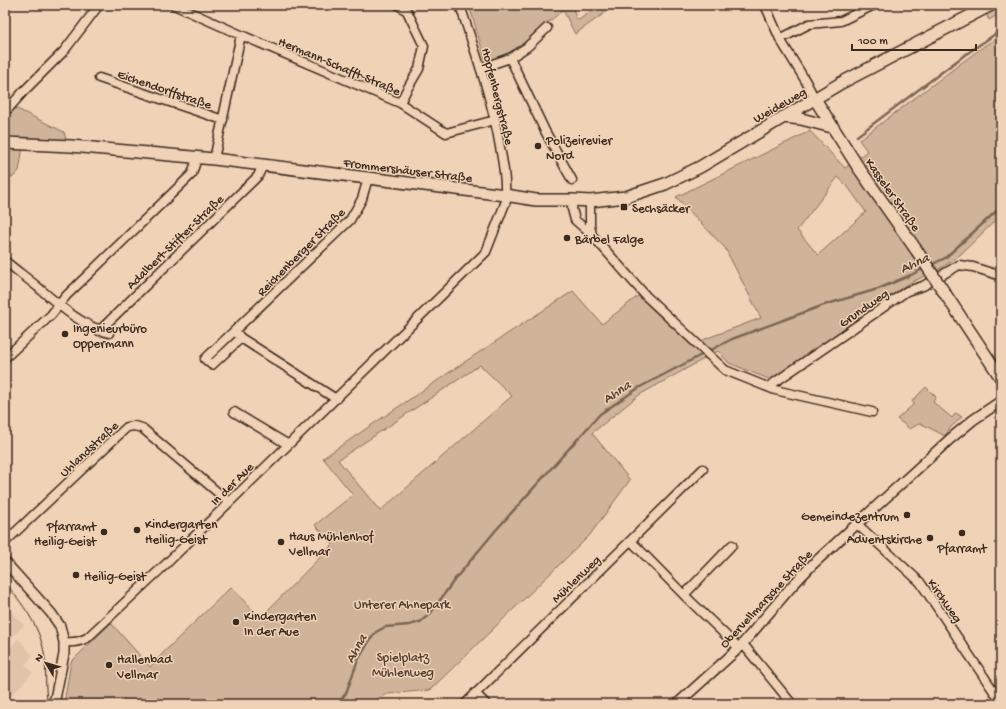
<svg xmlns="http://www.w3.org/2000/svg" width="1006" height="709" font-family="'Gochi Hand',sans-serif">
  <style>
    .built { fill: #e0c3a9 }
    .green { fill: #cfb49a; stroke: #856f5c; fill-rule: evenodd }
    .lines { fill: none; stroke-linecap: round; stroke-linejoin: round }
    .stream { stroke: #7b6653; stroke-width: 2.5 }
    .minor-casing { stroke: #3b2a1e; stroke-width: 11 }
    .tertiary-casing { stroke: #3b2a1e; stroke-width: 12 }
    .secondary-casing { stroke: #3b2a1e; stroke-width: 14 }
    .minor { stroke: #f0d2b6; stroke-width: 8 }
    .tertiary { stroke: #f0d2b6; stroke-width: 9 }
    .secondary { stroke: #f0d2b6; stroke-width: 11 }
    .tram { stroke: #3b2a1e; stroke-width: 1 }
    .secondary-bridge-casing { stroke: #3b2a1e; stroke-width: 14; stroke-linecap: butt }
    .secondary-bridge { stroke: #f0d2b6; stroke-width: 11 }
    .poi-dot { fill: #3b2a1e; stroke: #f0d2b6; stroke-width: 1.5 }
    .labels { text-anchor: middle; stroke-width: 3; stroke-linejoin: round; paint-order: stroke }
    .street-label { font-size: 13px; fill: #3b2a1e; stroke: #f0d2b6 }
    .poi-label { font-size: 13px; fill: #3b2a1e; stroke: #f0d2b6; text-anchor: start }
    .park-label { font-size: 13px; fill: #513f31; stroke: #f0d2b6 }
    .water-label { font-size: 14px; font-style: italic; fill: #503e30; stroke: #f0d2b6 }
  </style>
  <rect width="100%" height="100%" fill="#f0d2b6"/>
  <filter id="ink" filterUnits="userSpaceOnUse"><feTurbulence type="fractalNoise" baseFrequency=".025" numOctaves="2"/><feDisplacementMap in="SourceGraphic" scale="8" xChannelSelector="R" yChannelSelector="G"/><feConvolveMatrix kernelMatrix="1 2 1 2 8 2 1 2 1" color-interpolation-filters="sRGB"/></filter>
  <g filter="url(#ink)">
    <path class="built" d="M5 606 24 625 5 645Z
      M18 639 33 655 25 665 33 673 5 702V654Z"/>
    <path class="green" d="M469 5H572L576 18 579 20 599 5H616L575 34 563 10 515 50 486 62Z
      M982 5H1001V13L989 20Z
      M1001 35V215L961 254 943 267 906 285 771 380 729 363 718 351 639 395 592 433 630 480 589 536 430 690 387 694 366 704H64L71 662 111 623 150 667 165 651 231 587 260 618 333 544 315 525 353 495 323 458 475 355 573 291 602 324 638 296 694 348 705 339 761 318 725 248 676 197 810 131 845 168 867 151 859 140 984 46ZM838 177 848 187 866 212 818 255 797 230ZM480 365 512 396 380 511 338 460Z
      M5 103 64 132 68 148 23 147 19 171 12 178 5 165Z
      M926 387 936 397 933 402 952 418 956 413 962 417 950 428 945 436 920 423 910 429 897 419 914 404 912 401Z"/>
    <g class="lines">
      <path class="stream" d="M857 136 962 57 1001 30
        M929 266 945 258 1001 207
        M338 704 346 693 358 660 368 643 376 632 385 627 409 625 420 622 430 614 455 579 496 530 600 414 640 387 732 339 824 305 878 289 911 275 925 268"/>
      <defs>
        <path id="minor" d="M174 5 241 35 400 103 446 133 495 120
          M398 5 407 11 424 46 419 69 406 91 400 103
          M460 5C475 52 492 98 500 147 503 163 506 178 505 195
          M765 5 780 39 805 80 815 99
          M780 39 809 24 841 21 874 5
          M510 58 545 131 572 180
          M481 68 510 58 527 47 547 28
          M99 78 223 120
          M8 109 23 92 64 51 99 5
          M214 159 241 35
          M573 200 572 209 575 220 592 235 646 296 725 370 775 390 872 412
          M590 201V225L592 235
          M5 261C16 270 28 279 39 288 60 306 82 326 109 333
          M99 331 258 176 263 165
          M235 331 241 338 212 365 205 359 350 220 362 199 368 178
          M241 338 336 399
          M5 358 51 315 66 296 192 174 197 158
          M768 387 907 291 923 286 959 265 973 267 1001 276
          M234 412 287 444
          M857 524 920 582 1001 702
          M631 541 684 595 739 648
          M5 542 127 427 134 426 142 428 229 502
          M684 595 732 545
          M64 642C73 643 79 642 87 638L166 564 486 252 508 196
          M743 644 792 704
          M475 693 486 704
          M465 704 703 469"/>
        <path id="tertiary" d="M5 562 51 613 60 626 64 642V654L54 704
          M677 704 739 648 792 586 812 565 950 439 973 420 1001 401"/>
        <path id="secondary" d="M815 99 858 167 917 251
          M783 117 801 119 832 127
          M5 143 71 146 214 159 505 195 536 200H573L590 201 626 197 665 184 700 167 841 83 991 5
          M946 295 1001 378"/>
      </defs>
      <use href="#minor" class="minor-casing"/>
      <use href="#tertiary" class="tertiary-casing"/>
      <use href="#secondary" class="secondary-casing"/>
      <use href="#minor" class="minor"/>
      <use href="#tertiary" class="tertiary"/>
      <use href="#secondary" class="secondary"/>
      <path class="tram" d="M5 583C22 603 39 625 44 652 47 669 44 687 48 704"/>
      <defs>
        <path id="secondary-bridge" d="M917 251 946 295"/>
      </defs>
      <use href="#secondary-bridge" class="secondary-bridge-casing"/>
      <use href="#secondary-bridge" class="secondary-bridge"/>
    </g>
  </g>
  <g class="poi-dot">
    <circle cx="538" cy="146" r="4"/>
    <rect x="620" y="203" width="8" height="8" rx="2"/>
    <circle cx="567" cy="238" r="4"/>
    <circle cx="65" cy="334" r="4"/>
    <circle cx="907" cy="515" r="4"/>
    <circle cx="137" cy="530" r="4"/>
    <circle cx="104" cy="532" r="4"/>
    <circle cx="962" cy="533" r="4"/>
    <circle cx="930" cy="538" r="4"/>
    <circle cx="281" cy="542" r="4"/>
    <circle cx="76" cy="575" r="4"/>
    <circle cx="236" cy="622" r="4"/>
    <circle cx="109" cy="665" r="4"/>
  </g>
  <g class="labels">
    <g class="street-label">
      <text transform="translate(340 65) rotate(23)" y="5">Hermann-Schafft-Straße</text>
      <text transform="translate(165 88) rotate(19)" y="5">Eichendorffstraße</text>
      <text transform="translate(499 96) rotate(76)" y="5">Hopfenbergstraße</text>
      <text transform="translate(779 104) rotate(-30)" y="5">Weideweg</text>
      <text transform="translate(408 169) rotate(7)" y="5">Frommershäuser Straße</text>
      <text transform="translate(894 194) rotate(55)" y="5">Kasseler Straße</text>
      <text transform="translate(174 241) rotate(-44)" y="5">Adalbert-Stifter-Straße</text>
      <text transform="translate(300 251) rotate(-45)" y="5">Reichenberger Straße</text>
      <text transform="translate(863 307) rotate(-35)" y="5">Grundweg</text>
      <text transform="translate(88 448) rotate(-43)" y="5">Uhlandstraße</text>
      <text transform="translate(231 483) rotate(-45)" y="5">In der Aue</text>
      <text transform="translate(575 578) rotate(-44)" y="5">Mühlenweg</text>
      <text transform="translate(765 598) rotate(-47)" y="5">Obervellmarsche Straße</text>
      <text transform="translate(946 600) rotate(55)" y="5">Kirchweg</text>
    </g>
    <g class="poi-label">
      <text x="546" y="144">Polizeirevier<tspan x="546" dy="15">Nord</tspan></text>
      <text x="632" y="212">Sechsäcker</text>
      <text x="575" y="243">Bärbel Falge</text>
      <text x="73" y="332">Ingenieurbüro<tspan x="73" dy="15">Oppermann</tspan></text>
      <text x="899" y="520" text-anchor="end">Gemeindezentrum</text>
      <text x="145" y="528">Kindergarten<tspan x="145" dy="15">Heilig-Geist</tspan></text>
      <text x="96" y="530" text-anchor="end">Pfarramt<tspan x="96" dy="15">Heilig-Geist</tspan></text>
      <text x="289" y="540">Haus Mühlenhof<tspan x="289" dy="15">Vellmar</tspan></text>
      <text x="922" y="543" text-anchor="end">Adventskirche</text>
      <text x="962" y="552" text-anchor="middle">Pfarramt</text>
      <text x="84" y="580">Heilig-Geist</text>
      <text x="244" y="620">Kindergarten<tspan x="244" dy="15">In der Aue</tspan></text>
      <text x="117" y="663">Hallenbad<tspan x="117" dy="15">Vellmar</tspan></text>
    </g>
    <g class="park-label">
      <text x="402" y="608">Unterer Ahnepark</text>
      <text x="403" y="661">Spielplatz<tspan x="403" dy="15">Mühlenweg</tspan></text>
    </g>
    <g class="water-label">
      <text transform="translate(914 262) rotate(-25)" y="5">Ahna</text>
      <text transform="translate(616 391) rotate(-34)" y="5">Ahna</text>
      <text transform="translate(355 648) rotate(-61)" y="5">Ahna</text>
    </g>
  </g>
  <rect width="1006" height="709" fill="none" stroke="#f0d2b6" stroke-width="20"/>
  <rect x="10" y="10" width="986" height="689" fill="none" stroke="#3b2a1e" stroke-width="1.5" filter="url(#ink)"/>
  <g transform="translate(46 663) rotate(308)" stroke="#f0d2b6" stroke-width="3" paint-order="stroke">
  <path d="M0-3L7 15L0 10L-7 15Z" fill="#3b2a1e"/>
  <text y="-6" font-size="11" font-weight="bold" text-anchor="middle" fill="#3b2a1e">N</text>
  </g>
  <path d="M852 44v6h124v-6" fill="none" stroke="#3b2a1e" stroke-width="2"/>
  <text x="858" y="44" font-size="12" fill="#3b2a1e" stroke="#f0d2b6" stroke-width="3" paint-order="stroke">100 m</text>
</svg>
